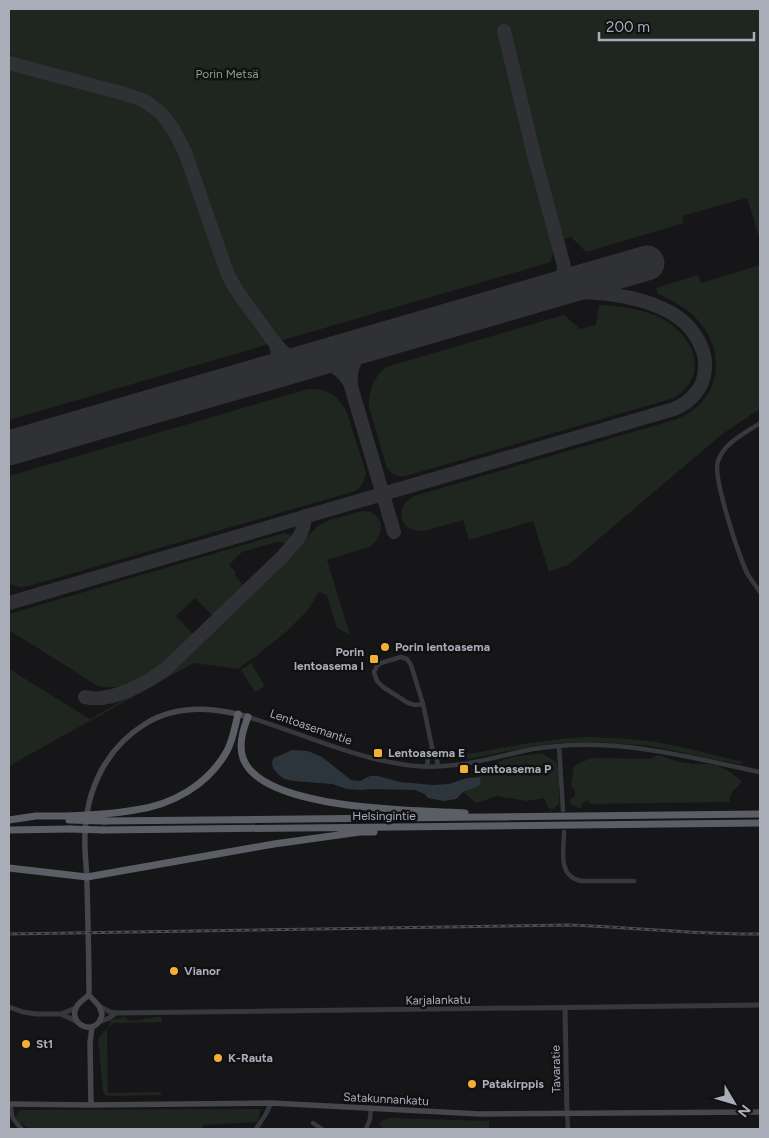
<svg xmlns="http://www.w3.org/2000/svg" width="769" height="1138" font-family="Figtree,sans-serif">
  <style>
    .green { fill: #1e261f }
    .water { fill: #2c353c }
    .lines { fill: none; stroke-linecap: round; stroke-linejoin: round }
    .taxiway { stroke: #303135; stroke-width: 14 }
    .runway { stroke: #303135; stroke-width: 35 }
    .minor { stroke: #37383d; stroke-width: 4.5 }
    .tertiary { stroke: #37383d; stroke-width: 5 }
    .secondary { stroke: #45474d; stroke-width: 5.5 }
    .trunk { stroke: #5b5e65; stroke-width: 7 }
    .rail-casing { stroke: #4a4c52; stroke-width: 3 }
    .rail { stroke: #111113; stroke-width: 1; stroke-dasharray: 4; stroke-linecap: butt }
    .trunk-bridge { stroke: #5b5e65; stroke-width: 7 }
    .poi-dot { fill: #f2b134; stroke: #111113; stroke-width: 2 }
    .labels { text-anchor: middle; stroke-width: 5; stroke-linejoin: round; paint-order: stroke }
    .park-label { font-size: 12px; fill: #7fa381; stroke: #111113 }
    .poi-label { font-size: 12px; font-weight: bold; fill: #a8adb8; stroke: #111113; text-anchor: start }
    .street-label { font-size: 12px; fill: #a8adb8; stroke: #111113 }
  </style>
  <rect width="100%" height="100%" fill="#161618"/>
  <path class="green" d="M9 9H760V240L747 198 682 216 684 223 586 252 571 237 555 242 551 262 9 420V62L12 56 9 52Z
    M760 265V412L758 410 721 435 568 565 549 572 533 521 469 540 463 520 424 531C400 533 392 508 414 496L677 419C721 401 728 352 696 318 686 307 671 300 658 294L656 288 698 275 701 283Z
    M599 305C618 305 646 310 663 319 695 337 710 376 674 398L406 476C397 477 392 475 387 468L369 408C368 391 373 378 386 367L564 315 580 329 596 325Z
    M308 389C340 388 347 409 354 435 358 447 362 460 366 473 364 481 362 487 355 491L29 586 20 587 9 584V476Z
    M362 511C385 511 387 535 369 547L327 560 350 635 337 628 327 595 319 592 308 610 286 632 256 656 238 669 194 663 9 766V669L90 719 161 679 172 671 257 589 274 574 286 561 295 549 319 525 327 521Z
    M284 533 289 534C293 539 290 542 286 546L283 542H277L242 552 229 565 236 573 235 575 243 585 213 616 195 598 176 616 193 634C170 657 140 691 104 687 96 687 87 679 80 675 57 660 33 645 9 630V614Z
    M251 663 265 686 255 692 241 670Z
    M585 737C608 738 632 738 655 742 685 747 714 755 743 762L742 764H738L650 746 599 742 559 743 524 748 474 758 448 760 447 756 475 753 522 744 561 739Z
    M542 753 556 762 559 770V804L552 810 548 807 544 798 527 801 497 796 476 803 463 792 470 789 481 781 480 777 476 775 495 769V763L512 757Z
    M658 755C665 757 674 761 680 762 690 764 698 764 708 764 721 765 733 773 742 782L732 792 729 802 591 804 587 800 583 803 581 809 570 804 571 799 575 796V791L571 785 574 766 591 758 650 759Z
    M125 1017 128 1020 131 1021 157 1017H162V1022L114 1023 107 1029 108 1093 161 1092V1095L108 1096 105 1095 103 1092 98 1039C102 1032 111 1027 111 1020Z
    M261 1109 258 1122 204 1125 201 1129H30L20 1123 16 1118 17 1113 21 1110Z
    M389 1118 489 1121V1129H385L379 1125 382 1121Z"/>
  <path class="water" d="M292 750 308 751 322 757 351 780 360 781 370 776H378L400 782 433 785 449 784 467 778 480 777 481 781 479 786 463 792 456 799 443 801 428 798 425 794 415 790 373 789 361 790 347 789 332 784 293 781 284 779 279 775 273 768 272 762 274 758Z"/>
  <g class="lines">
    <path class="taxiway" d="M504 31 535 159 564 266C564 279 558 285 548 291
      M9 63 125 94 145 101 162 114 173 129 185 152 228 275C235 290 246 303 256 317 266 330 279 353 294 360 299 363 306 362 312 361 329 361 342 369 350 383L394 532
      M262 375C275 367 282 358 275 343
      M351 385C349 362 360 348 382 340
      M9 603 674 409C691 402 704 388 705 369 706 359 703 349 698 340 673 292 586 289 539 294
      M85 697C110 704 149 682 168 667L283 556C295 542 304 536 305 516"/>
    <path class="runway" d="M9 448 647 263"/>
    <path class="minor" d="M760 423C745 433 724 443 718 461 712 477 739 555 747 573 751 580 756 586 760 592
      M423 704 415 705 408 703 383 687 377 681 374 672 377 666 381 663 401 657 407 659 411 665 423 704 432 747 436 754 438 766
      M248 717C304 734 357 760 415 766 453 770 491 758 528 750 537 748 548 747 558 746 627 740 693 758 760 772
      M559 746 563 810
      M427 766 429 752 432 747
      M564 832C564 850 557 876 581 881H634
      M11 1104C11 1117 13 1120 22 1129
      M567 1113 568 1129
      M313 1123 322 1129
      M256 1129 266 1114 271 1103
      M366 1129 370 1119 371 1108"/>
    <path class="tertiary" d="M99 1006 110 1012 116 1013 760 1005
      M9 1007 23 1012 36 1014H61L76 1008
      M565 1008 567 1113
      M61 1014 78 1022
      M99 1022 109 1018 116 1013"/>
    <path class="secondary" d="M89 995C85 998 80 1002 77 1006 66 1024 97 1039 102 1014L99 1006 89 995C89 958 88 921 87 885 87 868 84 852 85 835 86 790 106 748 145 724 176 705 214 707 248 717
      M9 1104 91 1105 271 1103 480 1114 760 1112
      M91 1105 90 1043 92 1027"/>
    <path class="trunk" d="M248 717C243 729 238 744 243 758 261 811 417 810 465 813
      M104 814C115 813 125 812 135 810 172 805 208 785 227 751 233 740 235 726 238 714
      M9 820 36 816H69
      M104 821 760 814
      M9 830 70 829
      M103 830 760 823
      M9 868 87 877 274 844 360 832H374"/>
    <defs>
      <path id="rail" d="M9 934 568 925C632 927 696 935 760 934"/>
    </defs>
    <use href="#rail" class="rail-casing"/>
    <use href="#rail" class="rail"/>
    <path class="trunk-bridge" d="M69 816 104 814
      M69 820 104 821
      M70 829 103 830"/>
  </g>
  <g class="poi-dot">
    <circle cx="385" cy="647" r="5"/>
    <rect x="369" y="654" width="10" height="10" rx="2.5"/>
    <rect x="373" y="748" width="10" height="10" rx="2.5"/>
    <rect x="459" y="764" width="10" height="10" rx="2.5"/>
    <circle cx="174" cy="971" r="5"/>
    <circle cx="26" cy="1044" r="5"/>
    <circle cx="218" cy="1058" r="5"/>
    <circle cx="472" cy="1084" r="5"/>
  </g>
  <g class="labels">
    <g class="park-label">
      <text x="227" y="78">Porin Metsä</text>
    </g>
    <g class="poi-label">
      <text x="395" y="651">Porin lentoasema</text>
      <text x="364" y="656" text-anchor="end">Porin<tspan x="364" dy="14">lentoasema I</tspan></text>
      <text x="388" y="757">Lentoasema E</text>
      <text x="474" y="773">Lentoasema P</text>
      <text x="184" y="975">Vianor</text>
      <text x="36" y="1048">St1</text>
      <text x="228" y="1062">K-Rauta</text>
      <text x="482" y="1088">Patakirppis</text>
    </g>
    <g class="street-label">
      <text transform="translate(311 727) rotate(19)" y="4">Lentoasemantie</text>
      <text x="384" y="820">Helsingintie</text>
      <text transform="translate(438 1000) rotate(-1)" y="4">Karjalankatu</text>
      <text transform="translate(556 1069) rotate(-91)" y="4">Tavaratie</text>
      <text transform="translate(386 1099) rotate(3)" y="4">Satakunnankatu</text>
    </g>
  </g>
  <rect width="769" height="1138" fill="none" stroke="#a8adb8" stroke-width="20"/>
  <g transform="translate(734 1103) rotate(128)" stroke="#111113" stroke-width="4" paint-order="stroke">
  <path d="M0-4L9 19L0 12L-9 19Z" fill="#a8adb8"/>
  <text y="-8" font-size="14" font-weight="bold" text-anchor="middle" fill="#a8adb8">N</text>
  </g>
  <path d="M599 32v8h155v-8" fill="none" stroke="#a8adb8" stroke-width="2.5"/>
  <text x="606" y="32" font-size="15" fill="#a8adb8" stroke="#111113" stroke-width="4" paint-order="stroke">200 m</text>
</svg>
